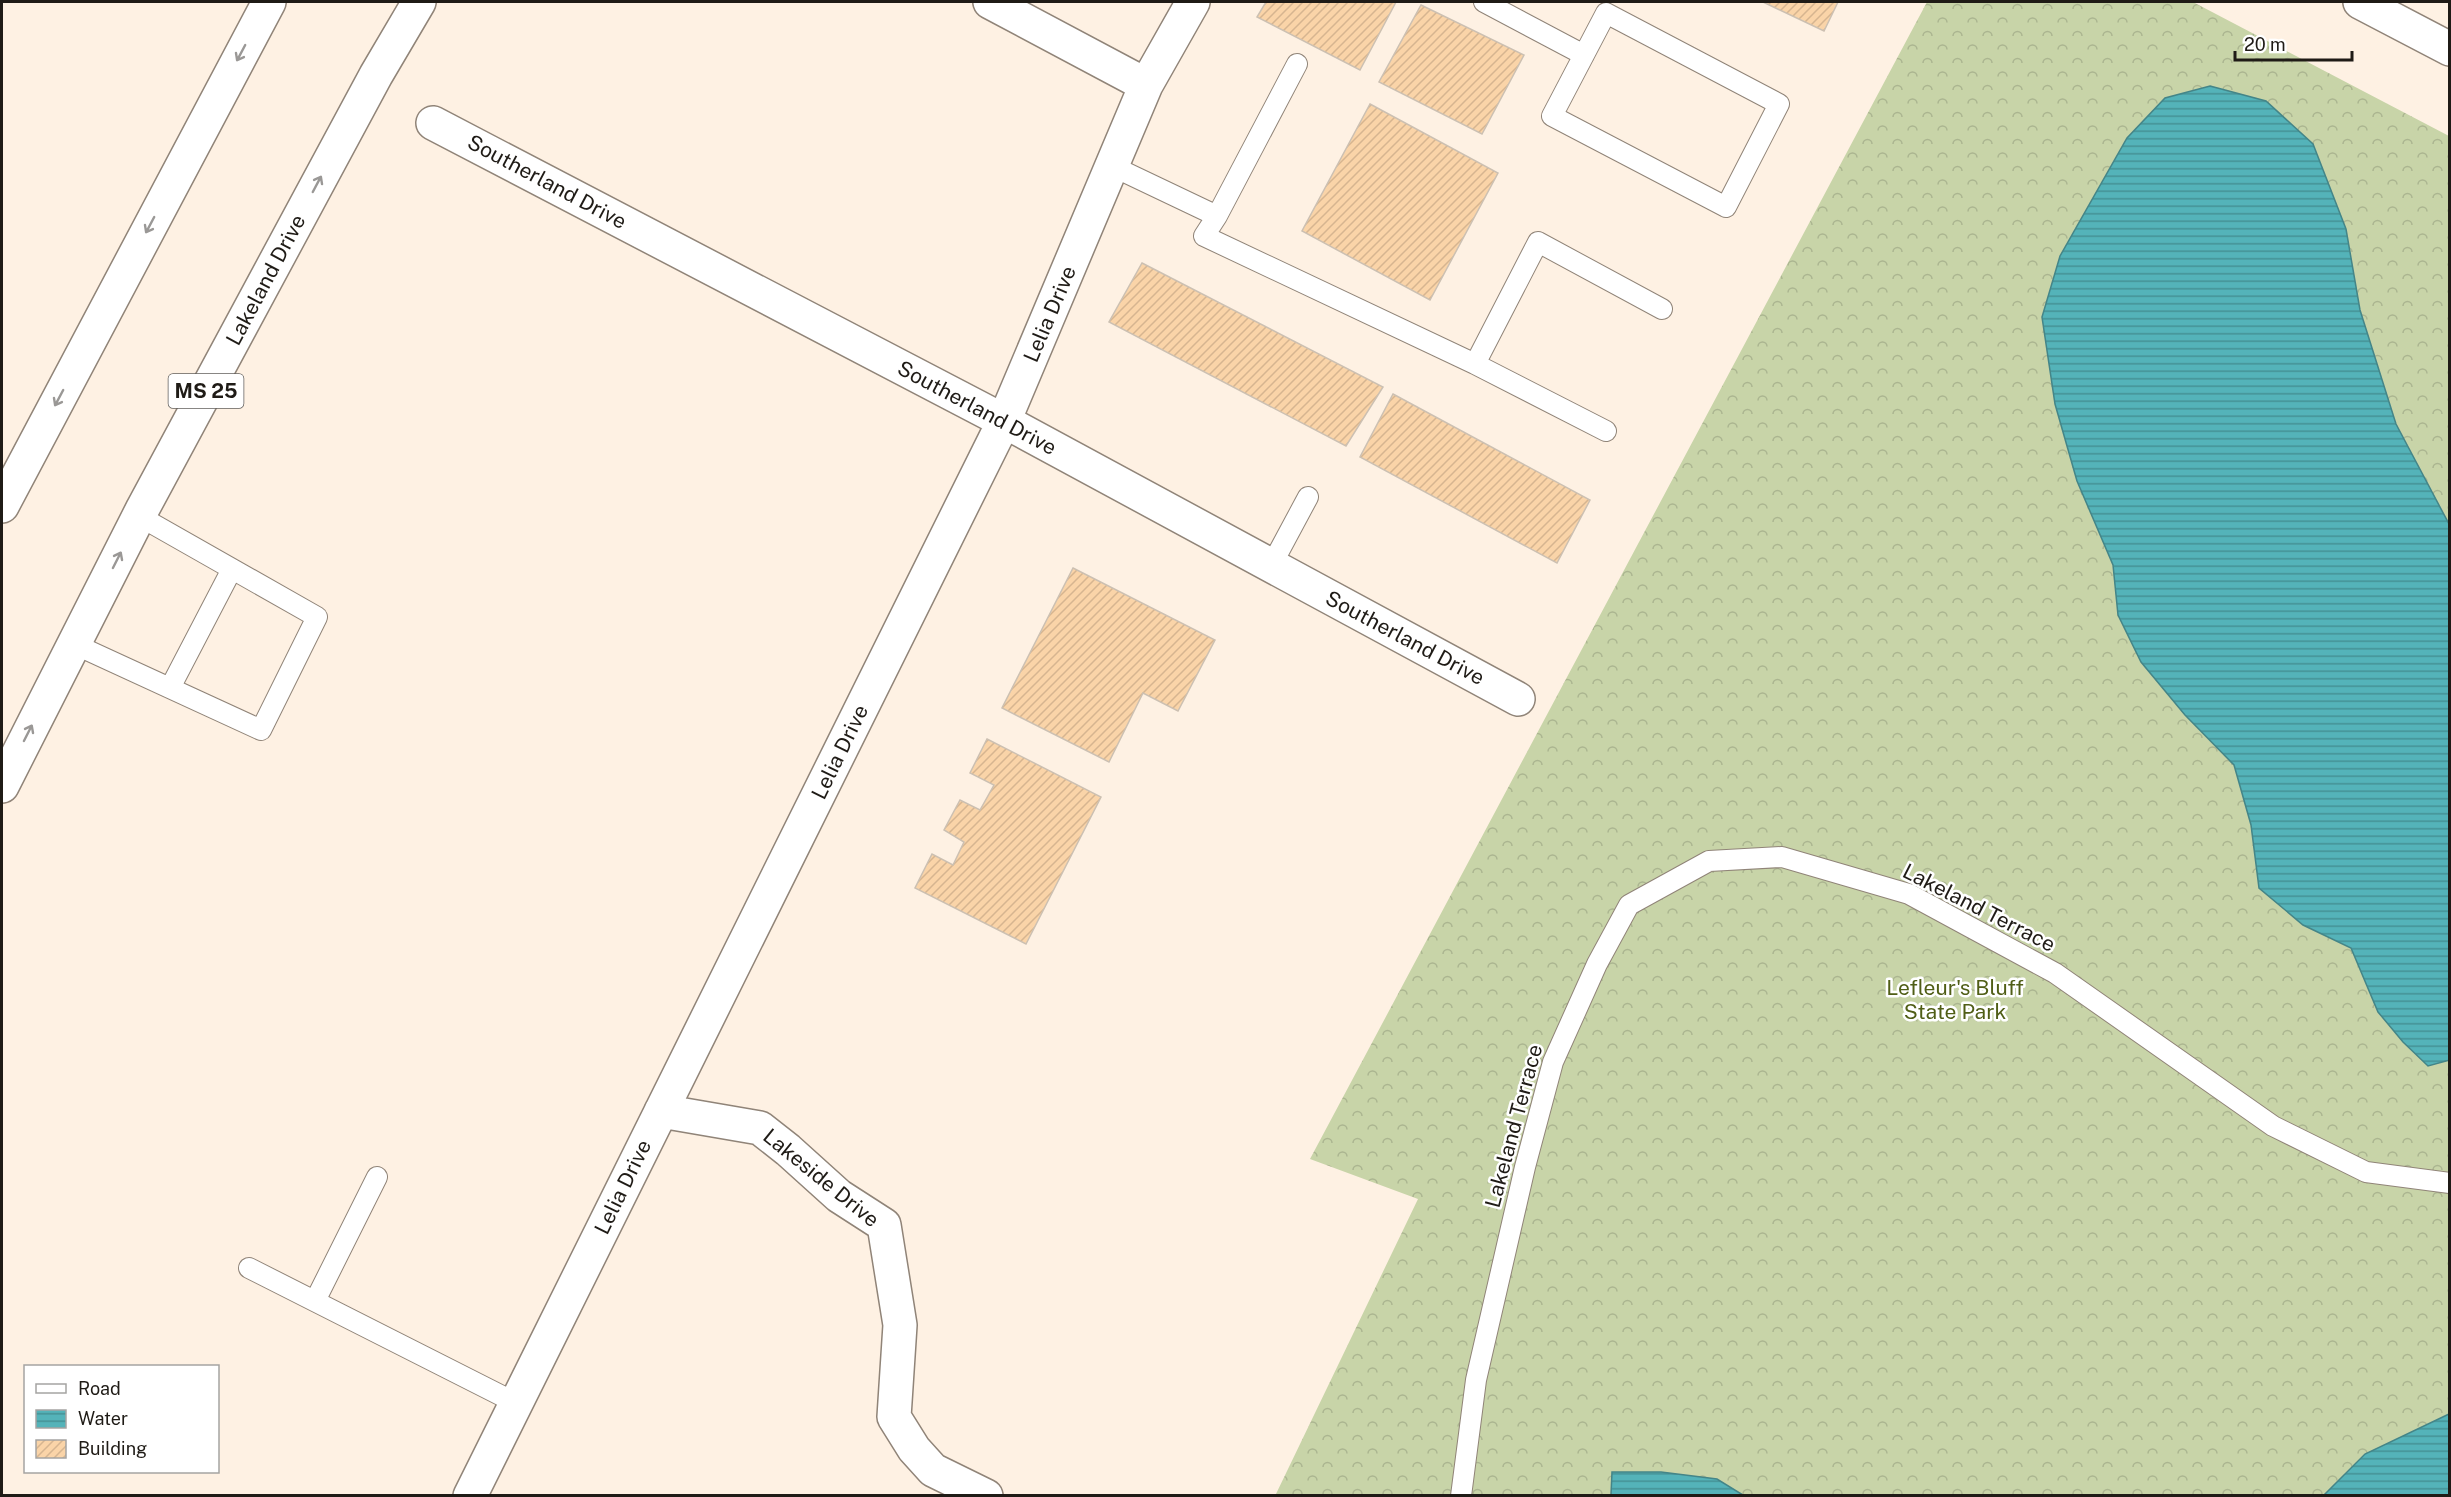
<svg xmlns="http://www.w3.org/2000/svg" width="2451" height="1497" font-family="'Public Sans',sans-serif">
  <style>
    .forest { fill: url(#forest-crowns) }
    .water { fill: url(#water-rules); stroke: #448588; stroke-width: 1.5 }
    .building { fill: url(#building-hatch); stroke: #ccc0b2; stroke-width: 1.5 }
    .lines { fill: none; stroke-linecap: round; stroke-linejoin: round }
    .service-casing { stroke: #908478; stroke-width: 22 }
    .minor-casing { stroke: #908478; stroke-width: 36 }
    .trunk-casing { stroke: #908478; stroke-width: 36 }
    .service { stroke: #fff; stroke-width: 20 }
    .minor { stroke: #fff; stroke-width: 33 }
    .trunk { stroke: #fff; stroke-width: 33 }
    .oneway { stroke: #9a9896 }
    .labels { text-anchor: middle; stroke-width: 5; stroke-linejoin: round; paint-order: stroke }
    .shield { fill: #fff; stroke: #625f5c; stroke-width: 1.5 }
    .shield-label { font-size: 20px; font-weight: bold; fill: #1f1b16 }
    .street-label { font-size: 21px; fill: #1f1b16; stroke: #fff }
    .park-label { font-size: 21px; fill: #505e16; stroke: #fff }
  </style>
  <defs>
    <pattern id="forest-crowns" width="20" height="18" patternUnits="userSpaceOnUse" patternTransform="scale(1.5)"><rect width="20" height="18" fill="#c8d4a8"/><path d="M2 6a3 3 0 1 1 6 0M12 15a3 3 0 1 1 6 0" fill="none" stroke="#abb590"/></pattern>
    <pattern id="water-rules" width="6" height="5" patternUnits="userSpaceOnUse" patternTransform="scale(1.5)"><rect width="6" height="5" fill="#54b3b9"/><path d="M0 2.5h6" fill="none" stroke="#459195"/></pattern>
    <pattern id="building-hatch" width="6" height="6" patternUnits="userSpaceOnUse" patternTransform="scale(1.5)"><rect width="6" height="6" fill="#fad4a8"/><path d="M-1 1l2-2M0 6l6-6M5 7l2-2" fill="none" stroke="#d6b590"/></pattern>
  </defs>
  <rect width="100%" height="100%" fill="#fef1e3"/>
  <path class="forest" d="M1927 2H2193L2449 136V1495L1275 1496 1418 1199 1310 1159Z"/>
  <path class="water" d="M2210 86 2266 101 2313 144 2346 229 2360 310 2396 424 2449 524 2450 1060 2428 1066 2403 1042 2378 1012 2351 948 2303 925 2259 888 2251 825 2234 765 2185 715 2141 662 2118 615 2113 565 2077 481 2055 404 2042 317 2060 256 2127 138 2165 98Z
    M2449 1414V1495H2324L2365 1454Z
    M1612 1472H1661L1717 1479 1743 1495H1611Z"/>
  <path class="building" d="M1266 2H1396L1360 70 1257 17Z
    M1763 2H1838L1824 31Z
    M1421 5 1524 55 1482 134 1379 82Z
    M1370 104 1498 173 1430 300 1302 231Z
    M1142 263 1383 387 1346 446 1109 322Z
    M1393 394 1590 500 1557 563 1360 457Z
    M1073 568 1215 640 1178 711 1143 693 1109 762 1002 708Z
    M987 739 1101 797 1026 944 915 888 932 854 953 865 964 842 944 830 960 800 980 810 994 785 970 773Z"/>
  <g class="lines">
    <defs>
      <path id="service" d="M1484 2 1584 55
        M1606 13 1779 104 1726 207 1552 116Z
        M1112 166 1217 216 1297 64
        M1217 216 1204 236 1475 364 1538 242 1662 309
        M1475 364 1606 431
        M1271 566 1308 497
        M74 644 261 730 317 617 139 516
        M170 688 232 569
        M249 1268 516 1403
        M315 1301 377 1177
        M1461 1496 1476 1380 1525 1167 1553 1062 1597 964 1629 905 1709 861 1782 857 1909 894 2055 973 2273 1126 2366 1172 2450 1183"/>
      <path id="minor" d="M990 2 1146 85
        M2360 2 2450 49
        M433 123 1004 421 1518 699
        M661 1111 760 1128 788 1150 839 1196 884 1225 900 1325 894 1417 914 1449 933 1470 986 1496
        M470 1496 1004 421 1146 85 1193 2"/>
      <path id="trunk" d="M2 506 269 2
        M2 786 143 508 376 75 419 2"/>
    </defs>
    <use href="#service" class="service-casing"/>
    <use href="#minor" class="minor-casing"/>
    <use href="#trunk" class="trunk-casing"/>
    <use href="#service" class="service"/>
    <use href="#minor" class="minor"/>
    <use href="#trunk" class="trunk"/>
  </g>
  <defs><path id="oneway-shaft" d="M-6 0H5M1.5-3L5.5 0L1.5 3" fill="none" stroke-width="1.6" stroke-linecap="round" stroke-linejoin="round" transform="scale(1.5)"/></defs>
  <g class="oneway">
    <use href="#oneway-shaft" transform="translate(241 53) rotate(118)"/>
    <use href="#oneway-shaft" transform="translate(317 184) rotate(-62)"/>
    <use href="#oneway-shaft" transform="translate(150 225) rotate(118)"/>
    <use href="#oneway-shaft" transform="translate(59 398) rotate(118)"/>
    <use href="#oneway-shaft" transform="translate(117 560) rotate(-63)"/>
    <use href="#oneway-shaft" transform="translate(28 733) rotate(-63)"/>
  </g>
  <g class="labels">
    <rect class="shield" x="168.5" y="374" width="75" height="34" rx="4.5"/>
    <g class="shield-label">
      <text x="206" y="398">MS 25</text>
    </g>
    <g class="street-label">
      <text transform="translate(547 182) rotate(28)" y="7">Southerland Drive</text>
      <text transform="translate(266 280) rotate(-62)" y="7">Lakeland Drive</text>
      <text transform="translate(1050 314) rotate(-67)" y="7">Lelia Drive</text>
      <text transform="translate(977 408) rotate(28)" y="7">Southerland Drive</text>
      <text transform="translate(1405 638) rotate(28)" y="7">Southerland Drive</text>
      <text transform="translate(840 752) rotate(-64)" y="7">Lelia Drive</text>
      <text transform="translate(1979 908) rotate(27)" y="7">Lakeland Terrace</text>
      <text transform="translate(1514 1126) rotate(-75)" y="7">Lakeland Terrace</text>
      <text transform="translate(821 1178) rotate(39)" y="7">Lakeside Drive</text>
      <text transform="translate(623 1187) rotate(-64)" y="7">Lelia Drive</text>
    </g>
    <g class="park-label">
      <text x="1955" y="995">Lefleur's Bluff<tspan x="1955" dy="24">State Park</tspan></text>
    </g>
  </g>
  <rect width="2451" height="1497" fill="none" stroke="#1f1b16" stroke-width="6"/>
  <rect x="24" y="1365" width="195" height="108" fill="#ffffff" stroke="#a5a4a2" stroke-width="1.5"/>
  <rect x="36" y="1384" width="30" height="9" fill="#ffffff" stroke="#a5a4a2" stroke-width="1.5"/>
  <text x="78" y="1395" font-size="18" fill="#1f1b16">Road</text>
  <rect x="36" y="1410" width="30" height="18" fill="url(#water-rules)" stroke="#a5a4a2" stroke-width="1.5"/>
  <text x="78" y="1425" font-size="18" fill="#1f1b16">Water</text>
  <rect x="36" y="1440" width="30" height="18" fill="url(#building-hatch)" stroke="#a5a4a2" stroke-width="1.5"/>
  <text x="78" y="1455" font-size="18" fill="#1f1b16">Building</text>
  <path d="M2235 51v9h117v-9" fill="none" stroke="#1f1b16" stroke-width="3"/>
  <text x="2244" y="51" font-size="18" fill="#1f1b16" stroke="#ffffff" stroke-width="4.5" paint-order="stroke">20 m</text>
</svg>
